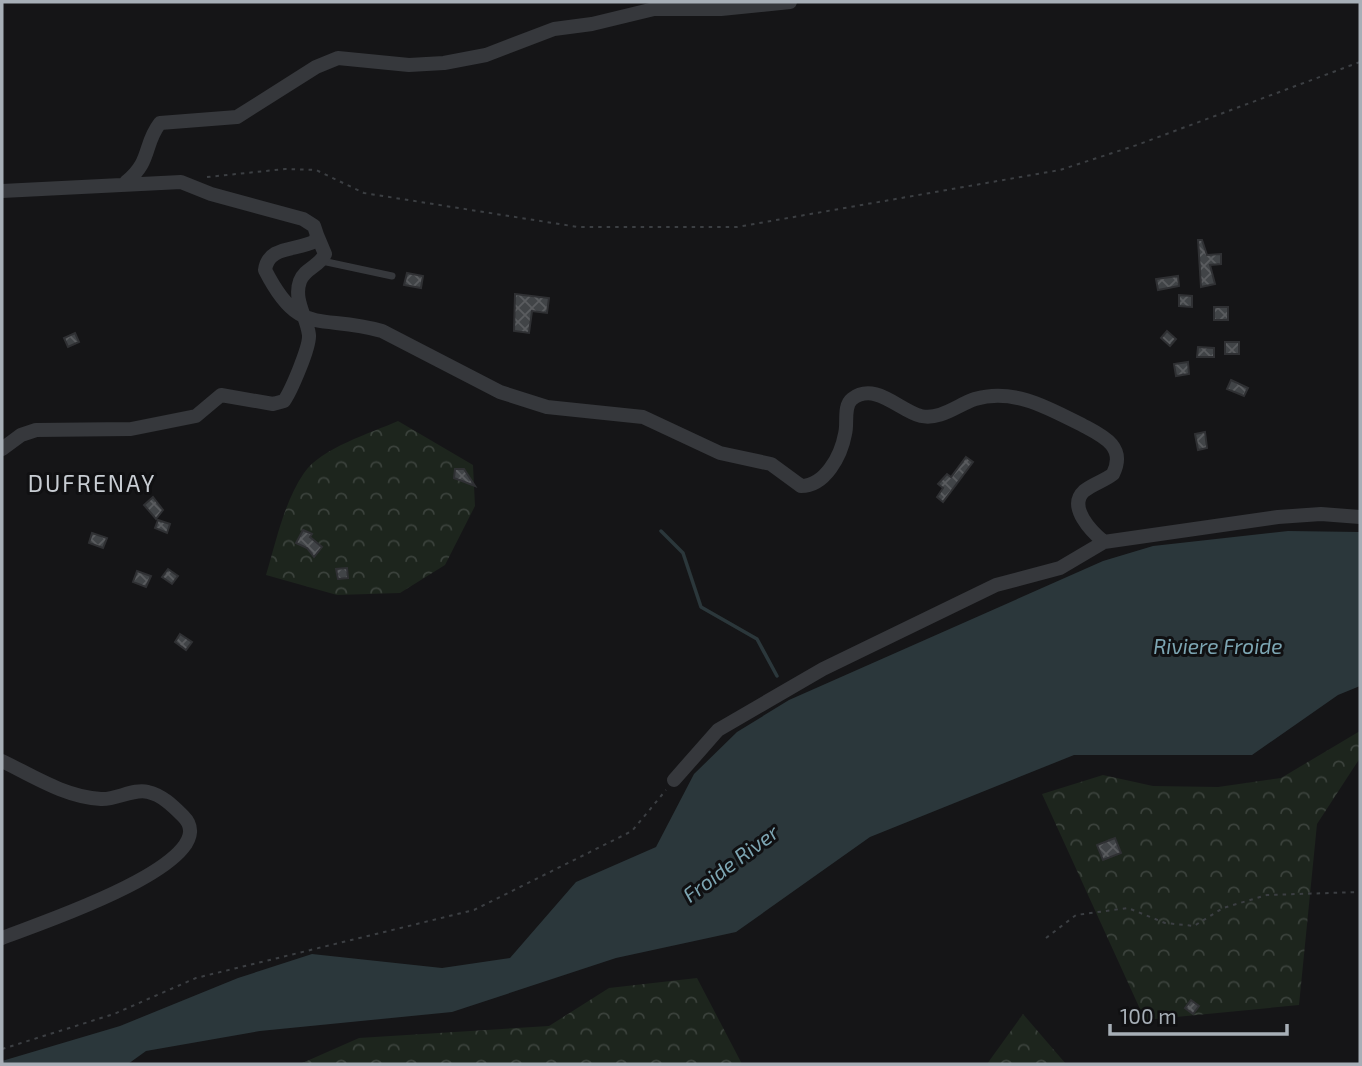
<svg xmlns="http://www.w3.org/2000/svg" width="1362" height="1066" font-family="'Exo 2',sans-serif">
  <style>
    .forest { fill: url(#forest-crowns) }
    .water { fill: #2b373b }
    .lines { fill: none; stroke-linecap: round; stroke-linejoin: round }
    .stream { stroke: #2b373b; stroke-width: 3.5 }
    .building { fill: url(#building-cross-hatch); stroke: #2f3033; stroke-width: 2 }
    .path { stroke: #3c3f43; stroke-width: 2; stroke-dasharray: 3.5 5; stroke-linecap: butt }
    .service { stroke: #36383c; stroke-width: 7 }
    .minor { stroke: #36383c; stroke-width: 14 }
    .labels { text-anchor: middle; stroke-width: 6; stroke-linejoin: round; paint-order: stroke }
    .water-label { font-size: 21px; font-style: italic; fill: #7da6b3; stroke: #101012 }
    .quarter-label { font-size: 23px; letter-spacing: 2px; fill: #c8cdd3; stroke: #101012 }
  </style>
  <defs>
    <pattern id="forest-crowns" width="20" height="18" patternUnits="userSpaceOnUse" patternTransform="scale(1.75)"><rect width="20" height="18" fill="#1d251d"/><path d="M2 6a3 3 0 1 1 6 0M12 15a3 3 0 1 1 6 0" fill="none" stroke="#3b423c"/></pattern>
    <pattern id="building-cross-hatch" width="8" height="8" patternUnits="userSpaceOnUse" patternTransform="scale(1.75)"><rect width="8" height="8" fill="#414447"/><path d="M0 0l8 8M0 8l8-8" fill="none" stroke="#5a5c5f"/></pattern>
  </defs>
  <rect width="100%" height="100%" fill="#151517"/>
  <path class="forest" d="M398 421 473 465 475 506 445 565 400 593 337 595 266 575C276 542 284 502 304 473 321 448 371 433 398 421Z
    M1360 731V758L1317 824 1299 1005 1145 1020 1042 794 1103 775 1153 786 1218 787 1281 778Z
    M697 978 742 1064H300L359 1038 549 1026 609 988Z
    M1023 1014 1066 1064H987Z"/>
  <path class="water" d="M1288 531 1360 532V686L1338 695 1252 755H1074L870 837 736 932 616 958 452 1012 260 1031 146 1051 128 1064H2V1061L120 1026 238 978 312 954 442 968 510 958 576 882 656 847 694 774 737 732 789 700 1103 561 1153 546Z"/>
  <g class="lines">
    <path class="stream" d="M661 531 683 553 701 607 757 639 777 676"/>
  </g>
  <path class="building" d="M1198 240H1202L1207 255 1221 254V264L1210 265 1215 284 1201 287Z
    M407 273 423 276 421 288 404 285Z
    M1178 276 1179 286 1158 290 1156 279Z
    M515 294 549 298 547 313 532 311 529 333 514 331Z
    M1179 295 1192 296V307L1179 306Z
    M1214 307H1228V320H1214Z
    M1167 331 1176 339 1170 346 1161 338Z
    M75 333 79 342 68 347 64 338Z
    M1225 342H1239V354H1225Z
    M1198 347 1214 348V357H1197Z
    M1188 362 1189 374 1176 376 1174 364Z
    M1231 380 1248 388 1244 396 1227 389Z
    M1205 432 1207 448 1198 450 1195 434Z
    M966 457 973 462 943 502 937 497 943 488 938 484 947 474 951 477Z
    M455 469H464L475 486 454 478Z
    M153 497 163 510 156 519 144 505Z
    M158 520 170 524 167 533 155 528Z
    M303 530 312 534 310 537 322 547 314 557 307 548 296 543Z
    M92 533 107 538 103 548 89 543Z
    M347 568 348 578 338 579 336 569Z
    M168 569 178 576 172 584 162 577Z
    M137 571 151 576 146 587 133 582Z
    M180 634 192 642 186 650 175 642Z
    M1115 838 1121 853 1103 860 1097 845Z
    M1191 1000 1199 1006 1193 1014 1185 1008Z"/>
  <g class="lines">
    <path class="path" d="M207 177 285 169 316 170 364 193 578 227H737L1060 170 1137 145 1360 62
      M1046 938 1076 915 1128 908 1165 923 1194 926 1223 908 1267 895 1360 892
      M2 1049 114 1014 196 978 474 910 632 831 666 790"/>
    <path class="service" d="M322 261 392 276"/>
    <path class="minor" d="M126 182C152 161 143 145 160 123L237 117 316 67 338 58 409 65 444 63 486 55 554 29 592 24 654 9H721L790 2
      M2 191 181 182 211 194 303 219 314 226 317 235 315 241C298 251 268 245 265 270 300 339 320 313 382 331L500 392 547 407 643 417 720 453 771 464 801 486C825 486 841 456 845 434 848 424 843 406 852 399 875 381 900 411 921 416 941 420 957 405 975 399 1015 387 1052 410 1086 427 1105 437 1126 448 1113 474 1104 481 1093 484 1084 491 1067 507 1092 532 1104 542
      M2 449 21 435 36 430 131 429 196 416 221 395 273 404 284 401C291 391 310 347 309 335 307 317 293 300 300 281 305 268 320 266 325 254L317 235
      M2 761C33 776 65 797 101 799 116 800 134 788 148 792 162 795 173 806 183 816 230 862 29 927 2 938
      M674 780 718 730 823 669 996 585 1060 568 1104 542 1278 517 1321 514 1360 517"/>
  </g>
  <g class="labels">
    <g class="water-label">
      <text x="1218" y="654">Riviere Froide</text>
      <text transform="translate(731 864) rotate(-37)" y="7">Froide River</text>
    </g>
    <g class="quarter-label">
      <text x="92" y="492">DUFRENAY</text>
    </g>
  </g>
  <rect width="1362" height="1066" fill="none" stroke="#a7afb7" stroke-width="7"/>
  <path d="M1110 1024v10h177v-10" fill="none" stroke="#a7afb7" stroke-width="3.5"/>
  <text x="1120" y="1024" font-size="21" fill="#a7afb7" stroke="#101012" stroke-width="5" paint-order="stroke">100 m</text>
</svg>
